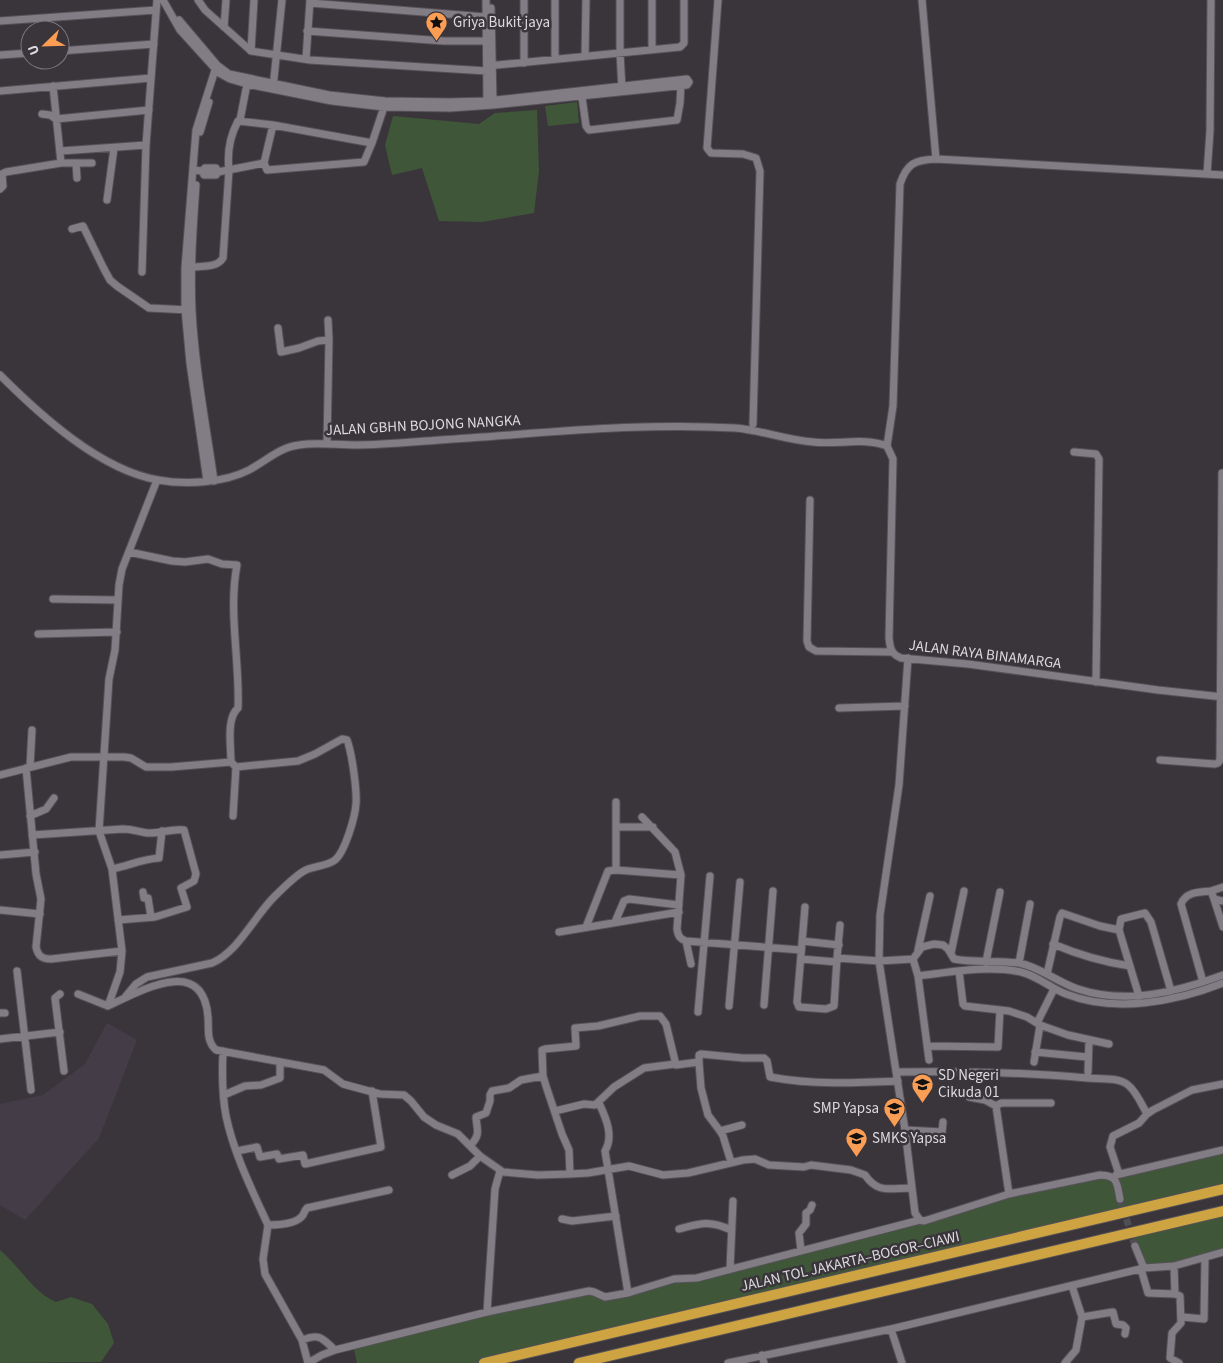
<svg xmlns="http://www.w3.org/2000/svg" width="1223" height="1363" font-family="'Source Sans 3',sans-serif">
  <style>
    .built { fill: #443d48 }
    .green { fill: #3f5738 }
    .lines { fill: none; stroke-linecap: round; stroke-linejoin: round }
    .minor-tunnel { stroke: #514e53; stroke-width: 7; stroke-dasharray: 7 3.5; stroke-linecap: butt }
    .minor-casing { stroke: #555157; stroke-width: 9 }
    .highway-casing { stroke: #555157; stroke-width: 12 }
    .minor { stroke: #827d85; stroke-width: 7 }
    .highway { stroke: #cea341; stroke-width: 10 }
    .labels { text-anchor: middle; stroke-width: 5; stroke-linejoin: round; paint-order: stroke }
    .poi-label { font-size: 15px; fill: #dcdade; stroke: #39353b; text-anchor: start }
    .street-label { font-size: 15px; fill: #dcdade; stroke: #39353b }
  </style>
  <rect width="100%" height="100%" fill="#39353b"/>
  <path class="built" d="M107 1023 137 1040 99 1138 25 1220 0 1205V1104L43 1095 85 1064Z"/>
  <path class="green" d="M577 102 579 123 548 126 545 106Z
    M537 110 539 171 534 213 482 222 439 221 422 168 392 175 385 145 393 116 479 124 495 113Z
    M1223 1151V1189L484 1363H357L353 1345 589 1291 601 1296 920 1220 989 1200Z
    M1223 1211V1251L1174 1266 1144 1268 1131 1232Z
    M0 1250C19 1266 34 1293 56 1302L71 1297 92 1304 108 1324 114 1343 101 1362 0 1363Z"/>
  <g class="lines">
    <path class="minor-tunnel" d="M1120 1199 1135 1246"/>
    <defs>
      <path id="minor" d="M163 0 180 30 219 73 230 79 247 84 332 101 384 107 450 108 493 105 687 85 689 82
        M198 0 205 10 251 51 310 60 487 71
        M486 0 487 103
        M524 0V63
        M555 0V59
        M620 0V53L622 89
        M652 0V49
        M718 0 707 148 711 153 743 154 756 158 760 171 753 424
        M922 0 936 159
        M310 3 486 17
        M491 8 493 102
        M179 20 217 65 229 74 329 95 385 101 449 102 487 101 687 79 689 82
        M0 21 156 10
        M224 27 226 0
        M307 31 444 41H491
        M60 51 154 44
        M251 51 254 0
        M0 55 30 53
        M585 56 586 0
        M306 59 310 0
        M487 66 680 47 684 43V0
        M53 86 61 163
        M273 88 282 0
        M0 91 151 78
        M582 97 586 126 589 130 677 120 680 103 681 83
        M42 114 50 115 56 119 149 110
        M240 120 247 84
        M200 132 209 102
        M61 151 146 145
        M76 163 77 178
        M264 163 267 170 364 162 372 143
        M193 170 202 171 204 175H216L218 172 264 163 273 125
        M202 171 205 168H216L218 172
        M1207 174 1210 131 1211 0
        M196 185C193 227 190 269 192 311 195 368 206 424 214 481
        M0 189 3 186 2 174 6 172 61 163H92
        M107 200 114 148
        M72 229 83 226 104 269 110 280 117 286 149 308 189 310
        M191 267C202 266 217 268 223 258L229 170C227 153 230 136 238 121L273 125 372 143 385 104
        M142 272 146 145 157 0
        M278 328 281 352 299 348 318 341 329 340
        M0 375C40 415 100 470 158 480 185 485 224 483 249 470 266 461 280 447 299 445 318 442 337 445 355 445 384 445 412 442 440 440 538 434 636 422 735 428 761 430 786 440 813 442 837 445 864 437 887 446
        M327 444 329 340 328 320
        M887 446 893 406 900 184C907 163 915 160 936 159L1223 175
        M887 446 893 459 889 638C890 648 891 654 901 658L968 664 1158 690 1223 697
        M1074 452 1096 454 1099 459 1096 682
        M207 481 190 363 185 309V268L196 130 216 67
        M810 500 807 641 809 647 816 651 892 652
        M129 552 172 561 185 562 208 559 222 564 237 565C228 612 240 661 238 708 226 718 231 747 231 762
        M53 599 118 600
        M38 634 117 632
        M908 658 899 785 880 915 879 961 905 1130 915 1213 920 1220 924 1221 1009 1194 1100 1175C1118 1175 1117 1184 1120 1199
        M839 708 905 706
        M1160 760 1215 764 1218 763 1220 760 1222 473
        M30 767 32 730
        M26 768 36 874 41 899 36 947C38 956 42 959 51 959L122 951
        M0 775 71 757H124L131 758 146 767H171L231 762 236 767 298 761 315 754 342 739 347 740C352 753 357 790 356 804 355 817 345 852 335 860 327 866 315 866 306 870 297 874 282 889 274 897 254 917 238 952 212 963L147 977 136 984 126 996
        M30 816 46 809 54 798
        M233 816 236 767
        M642 817 675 852 681 875
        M616 827H653
        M32 835 123 829C132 829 139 832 147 833 160 834 172 828 184 830L196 874 194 881 181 888 187 907 155 917 118 920
        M0 855 35 852
        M112 869C128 866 142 859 159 858L162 831
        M616 870V802
        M1211 891 1223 887
        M143 892 144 898H148L151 917
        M1214 899 1223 927
        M805 907 797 1002 799 1007 826 1009 834 1006 837 958 879 961 913 959 918 976 929 1060
        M0 910 40 914
        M615 922 624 901 629 899 679 905
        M586 927 608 871 616 870 681 875 677 929C678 936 680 939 686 941L801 950
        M559 932 679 912
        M686 941 691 964
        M802 941 839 945
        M1053 944C1079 955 1103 962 1130 966
        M918 950 930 896
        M951 953 964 891
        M837 958 840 925
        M801 959 837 962
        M913 959 922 947 934 944 943 945 948 949 954 959C975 963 997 960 1019 963 1040 967 1057 982 1078 989 1126 1005 1177 992 1223 975
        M986 962 1000 892
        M1019 963 1030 904
        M17 971 31 1090
        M959 971 963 1004 965 1006 1009 1011 1027 1017 1040 1025 1068 1035 1109 1044
        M1047 974 1060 917 1062 913 1100 926 1119 930
        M918 976C952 972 988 965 1021 972 1038 976 1050 988 1066 994 1115 1013 1175 1002 1223 983
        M1203 982 1181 904C1186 892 1198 892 1211 891L1214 899 1223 901
        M60 994 55 998 64 1071
        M78 994 108 1006C142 990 203 955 208 1017 209 1029 206 1041 216 1050L324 1070 343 1084 354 1087 380 1094 404 1095 411 1101 424 1117 436 1125 458 1134 480 1156 503 1172 538 1175 570 1174 588 1173 629 1166 663 1175 688 1173 743 1160 755 1159 769 1165 804 1167 811 1165 851 1170 865 1175C878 1194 890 1188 911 1188
        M1139 996 1119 930 1121 919 1145 913 1151 922 1171 991
        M764 1005 773 891
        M108 1006 120 972 122 951 112 869 99 831 109 679 115 650 119 585 122 569 157 480
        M729 1006 740 882
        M698 1012 710 876
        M0 1013H5
        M1037 1023 1054 989
        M0 1039 60 1032
        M928 1046 998 1047 1000 1010
        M223 1051C222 1072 222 1095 226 1116 234 1154 252 1190 268 1225 278 1225 297 1224 303 1215 304 1213 305 1210 307 1208L389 1190
        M1035 1052 1087 1057
        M699 1062 701 1088 708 1115 720 1131
        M1034 1062 1040 1025
        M896 1072C960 1071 1023 1072 1087 1078 1099 1079 1119 1077 1128 1085 1136 1091 1142 1105 1147 1114
        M1088 1072 1089 1041
        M224 1095 245 1086 261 1085 280 1078V1062
        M969 1097 985 1100 996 1106
        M599 1103C606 1118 614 1136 605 1151L628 1293 674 1279 697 1278 920 1220
        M555 1111 584 1104 595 1105 614 1087 644 1068 675 1064
        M905 1130 942 1132 943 1122
        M470 1146C481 1134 477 1131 476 1117L486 1113 490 1101V1095L492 1091 509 1088 521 1080 543 1076
        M237 1151 257 1147 260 1157 277 1154 279 1159 303 1155 305 1164 381 1147 372 1091
        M731 1162 723 1136 720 1131 742 1125
        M570 1174 569 1150 562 1134 546 1086 543 1076 542 1050 545 1049 576 1046 575 1028 598 1026 640 1016H660L666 1024 676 1065 699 1062V1055L701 1054 743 1058H764L767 1061 770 1077C812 1085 856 1083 898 1081
        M1119 1174 1110 1147 1113 1136 1139 1123 1147 1114 1153 1110 1192 1090 1223 1084
        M452 1175 470 1166 480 1156
        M1116 1175 1223 1150
        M1009 1194 996 1106 1001 1103H1051
        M562 1219 572 1221 616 1216
        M268 1225 263 1259 265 1274 302 1340 308 1363
        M679 1229C700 1223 710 1220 731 1230
        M1135 1246 1144 1268
        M801 1251 799 1233 806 1224V1213L810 1210 812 1205
        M1174 1266 1175 1294 1180 1296 1181 1323 1172 1333 1170 1358 1179 1363
        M730 1269 733 1201
        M1141 1269 1148 1293 1175 1294
        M487 1312 495 1189 500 1171
        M1082 1317 1113 1312 1116 1324 1123 1325 1126 1328 1125 1334
        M1182 1317 1204 1319 1205 1258
        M891 1329 902 1363
        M302 1340C320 1333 322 1338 335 1350
        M762 1355 764 1363
        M308 1363 322 1355 335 1350 487 1312 589 1291 594 1292 605 1297 628 1293
        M728 1363 891 1329 1144 1268 1174 1266 1223 1252
        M1065 1363 1076 1350 1082 1317 1072 1286"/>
      <path id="highway" d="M484 1363 1223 1189
        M579 1363 1223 1211"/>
    </defs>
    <use href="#minor" class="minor-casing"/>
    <use href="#highway" class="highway-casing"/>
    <use href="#minor" class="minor"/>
    <use href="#highway" class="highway"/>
  </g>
  <defs>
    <symbol id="sight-pin" viewBox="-11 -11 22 30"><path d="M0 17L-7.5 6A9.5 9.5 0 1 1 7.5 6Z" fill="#fc9d54" stroke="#39353b"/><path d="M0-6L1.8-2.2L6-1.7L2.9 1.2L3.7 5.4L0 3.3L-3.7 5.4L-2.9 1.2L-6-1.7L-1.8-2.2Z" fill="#111"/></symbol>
    <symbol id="school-pin" viewBox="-11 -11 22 30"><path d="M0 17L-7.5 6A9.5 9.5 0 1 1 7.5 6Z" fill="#fc9d54" stroke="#39353b"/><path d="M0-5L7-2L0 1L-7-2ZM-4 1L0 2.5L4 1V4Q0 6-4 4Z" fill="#111"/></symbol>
  </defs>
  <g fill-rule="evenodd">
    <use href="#sight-pin" x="424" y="10" width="25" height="34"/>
    <use href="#school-pin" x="910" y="1072" width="25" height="34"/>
    <use href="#school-pin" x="882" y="1096" width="25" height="34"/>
    <use href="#school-pin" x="844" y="1126" width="25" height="34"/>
  </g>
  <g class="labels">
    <g class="poi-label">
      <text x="453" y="27">Griya Bukit jaya</text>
      <text x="938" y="1080">SD Negeri<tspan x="938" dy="17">Cikuda 01</tspan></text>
      <text x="879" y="1113" text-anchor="end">SMP Yapsa</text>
      <text x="872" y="1143">SMKS Yapsa</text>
    </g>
    <g class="street-label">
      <text transform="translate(423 425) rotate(-3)" y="5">JALAN GBHN BOJONG NANGKA</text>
      <text transform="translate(985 654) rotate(7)" y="5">JALAN RAYA BINAMARGA</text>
      <text transform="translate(850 1261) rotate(-13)" y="5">JALAN TOL JAKARTA–BOGOR–CIAWI</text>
    </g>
  </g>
  <g transform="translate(45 45) rotate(247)"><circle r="24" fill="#39353b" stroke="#7a777c"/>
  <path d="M0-4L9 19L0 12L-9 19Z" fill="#fc9d54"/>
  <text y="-8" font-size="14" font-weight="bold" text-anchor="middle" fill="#dcdade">U</text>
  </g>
</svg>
